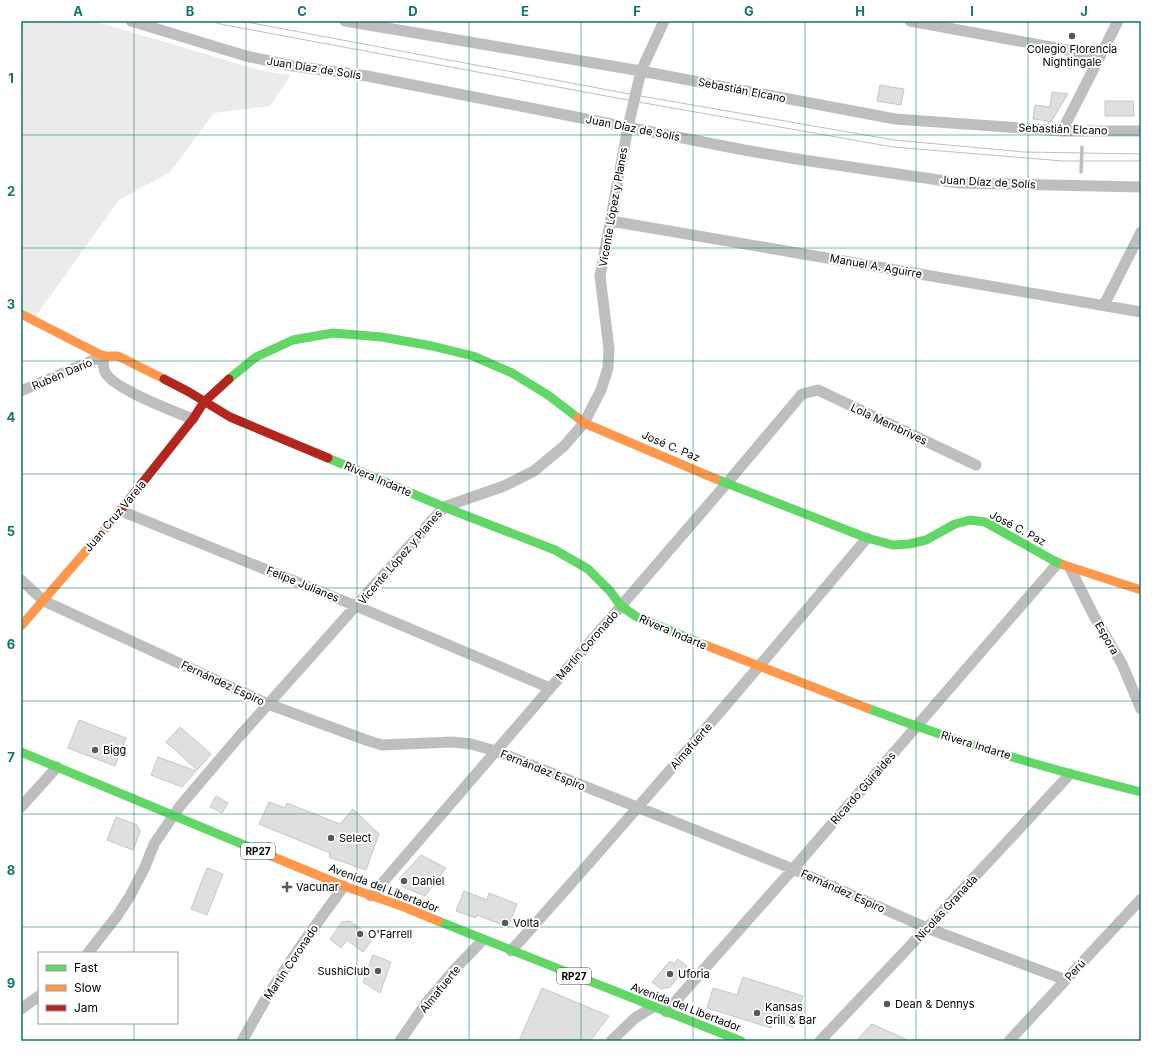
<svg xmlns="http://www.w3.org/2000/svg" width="1162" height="1062" font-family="Inter,sans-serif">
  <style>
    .green { fill: #ebebeb }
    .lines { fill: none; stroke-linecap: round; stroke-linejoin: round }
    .stream { stroke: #bebebe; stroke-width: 3.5 }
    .building { fill: #dfdfdf; stroke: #c6c6c6 }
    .street { stroke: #bebebe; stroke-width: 11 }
    .fast { stroke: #63d668; stroke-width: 9 }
    .slow { stroke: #ff974d; stroke-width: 9 }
    .jam { stroke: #b3261e; stroke-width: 9 }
    .tram { stroke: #bebebe; stroke-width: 1 }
    .grid { fill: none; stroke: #0f766e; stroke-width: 1; stroke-opacity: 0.55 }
    .poi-dot { fill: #595959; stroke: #fff; stroke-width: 1.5 }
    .labels { text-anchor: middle; stroke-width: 4; stroke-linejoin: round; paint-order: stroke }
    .shield { fill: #fff; stroke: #4c4c4c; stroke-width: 1 }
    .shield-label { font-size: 10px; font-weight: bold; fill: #000 }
    .poi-label { font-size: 11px; fill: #000; stroke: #fff; text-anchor: start }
    .street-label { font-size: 11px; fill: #000; stroke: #fff }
    .neatline { fill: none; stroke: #0f766e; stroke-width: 1.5 }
    .grid-label { font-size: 13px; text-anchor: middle; font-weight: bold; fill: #0f766e }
  </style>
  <rect width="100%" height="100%" fill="#fff"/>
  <path class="green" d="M21 21H94L242 65 267 72 291 75 270 106 214 113 170 172 119 200 33 320 21 314Z"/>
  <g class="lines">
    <path class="stream" d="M1081 172 1082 147"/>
  </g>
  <path class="building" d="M880 85 904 89 901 105 877 101Z
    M1052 92 1068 94 1050 123H1048V121L1033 119 1035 105 1050 107Z
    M1105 101H1133L1134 116H1105Z
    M79 720 126 738 115 766 68 748Z
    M180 727 211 754 197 770 166 742Z
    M158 757 196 771 182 787 151 775Z
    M216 796 228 803 222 813 210 807Z
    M269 802 285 808 287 803 340 824 353 809 379 834 366 870 329 857 330 853 259 824Z
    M116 817 137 825 140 832 133 850 107 840Z
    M421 855 446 868 425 896 403 887 399 879Z
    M207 868 223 874 207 915 191 909Z
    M464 891 487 900 489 893 517 904 508 927 477 915 476 918 456 911Z
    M350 921 373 938 363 952 347 940 341 948 330 939 342 922Z
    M373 955 391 962 380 993 363 982Z
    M678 959 687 966 670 987 661 989 652 982 670 961 674 964Z
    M743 977 803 996 793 1027 773 1021 771 1028 707 1008 713 988 737 995Z
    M542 988 609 1016 590 1041H519Z
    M872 1024 910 1041H856Z"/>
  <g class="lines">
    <path class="street" d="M131 21 246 56 293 66 367 76 744 150 803 160 959 183 1141 187
      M345 21 641 71 895 119 1062 131H1141
      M910 21 1100 56
      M1062 131 1118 21
      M611 221 1141 312
      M1104 305 1141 232
      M21 391 103 356C103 361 103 368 105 372 112 388 175 412 193 419
      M121 511 356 606 550 688
      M1070 568 1094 616 1122 664 1141 709
      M21 580 44 601 268 704 366 740 382 745 452 742 471 744 496 751 793 869 927 928 1066 980
      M21 807 57 767
      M371 896 727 483 802 394 818 390 976 465
      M511 951C633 815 750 678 867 538
      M88 953 117 916 130 896 145 867 154 844 180 806 237 739 444 507 504 486 534 471 564 446 584 423 601 390 608 368 609 349 600 276 628 127 641 71 664 21
      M21 1009 39 996
      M666 1012 793 869 1058 563
      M242 1041 268 995 302 944 344 886
      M400 1041 427 1002 454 970 483 940
      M611 1041 635 1018 653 1007
      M820 1041 927 928 1070 774
      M1009 1041 1141 899"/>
    <path class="fast" d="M229 379 256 357 293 340 333 333 382 337 432 346 473 356 512 373 548 395 578 418
      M328 458 444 507 555 550 588 569 610 591 621 606 637 617 700 643
      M716 479 867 538 893 545 909 544 926 540 955 524 970 520 985 522 1058 563 1064 565
      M867 708C956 742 1048 769 1141 792
      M21 752 259 851
      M438 921 741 1041"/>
    <path class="slow" d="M21 314 103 356H118L164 379
      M578 418 584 423 716 479
      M1064 565 1141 590
      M21 626 112 521
      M700 643 867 708
      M259 851 344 886 404 907 438 921"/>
    <path class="jam" d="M164 379 189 392 230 417 328 458
      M112 521 193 419 204 402 229 379"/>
    <path class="tram" d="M211 21 220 24 633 101 893 147 1063 161H1141
      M241 21 635 95 894 140 1024 152 1141 154"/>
  </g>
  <path class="grid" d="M134 21V953M246 21V1041M357 21V1041M469 21V1041M581 21V1041M693 21V1041M805 21V1041M916 21V1041M1028 21V1041M21 135H1141M21 248H1141M21 361H1141M21 474H1141M21 588H1141M21 701H1141M21 814H1141M21 927H1141M134 1023V1041"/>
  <g class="poi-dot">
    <circle cx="1072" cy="36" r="4"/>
    <circle cx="95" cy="750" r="4"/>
    <circle cx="331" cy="838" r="4"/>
    <circle cx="404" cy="881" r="4"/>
    <path d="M285 881h4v4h4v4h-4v4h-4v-4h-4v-4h4z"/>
    <circle cx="505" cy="923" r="4"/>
    <circle cx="360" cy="934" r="4"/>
    <circle cx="378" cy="971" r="4"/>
    <circle cx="670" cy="974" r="4"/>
    <circle cx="887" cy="1004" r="4"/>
    <circle cx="757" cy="1013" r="4"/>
  </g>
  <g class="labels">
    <g class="shield">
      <rect x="241" y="843" width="34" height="16" rx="3"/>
      <rect x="557" y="968" width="34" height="16" rx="3"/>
    </g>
    <g class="shield-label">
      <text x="258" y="855">RP27</text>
      <text x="574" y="980">RP27</text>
    </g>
    <g class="poi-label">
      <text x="1072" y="53" text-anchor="middle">Colegio Florencia<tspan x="1072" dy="13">Nightingale</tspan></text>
      <text x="103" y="754">Bigg</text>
      <text x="339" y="842">Select</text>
      <text x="412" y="885">Daniel</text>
      <text x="296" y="891">Vacunar</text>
      <text x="513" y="927">Volta</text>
      <text x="368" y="938">O'Farrell</text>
      <text x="370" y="975" text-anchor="end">SushiClub</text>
      <text x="678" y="978">Uforia</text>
      <text x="895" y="1008">Dean &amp; Dennys</text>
      <text x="765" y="1011">Kansas<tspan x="765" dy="13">Grill &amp; Bar</tspan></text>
    </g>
    <g class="street-label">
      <text transform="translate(314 68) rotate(9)" y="4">Juan Díaz de Solís</text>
      <text transform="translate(742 90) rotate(11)" y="4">Sebastián Elcano</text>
      <text transform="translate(633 128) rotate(11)" y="4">Juan Díaz de Solís</text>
      <text transform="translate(1063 129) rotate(2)" y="4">Sebastián Elcano</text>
      <text transform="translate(988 182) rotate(3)" y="4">Juan Díaz de Solís</text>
      <text transform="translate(613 207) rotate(-80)" y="4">Vicente López y Planes</text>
      <text transform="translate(876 266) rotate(10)" y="4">Manuel A. Aguirre</text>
      <text transform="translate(62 374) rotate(-23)" y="4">Rubén Darío</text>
      <text transform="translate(889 424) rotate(25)" y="4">Lola Membrives</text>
      <text transform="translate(671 446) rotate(23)" y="4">José C. Paz</text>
      <text transform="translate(378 479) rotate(23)" y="4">Rivera Indarte</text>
      <text transform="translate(115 516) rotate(-50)" y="4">Juan Cruz Varela</text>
      <text transform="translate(1018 528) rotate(28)" y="4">José C. Paz</text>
      <text transform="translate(400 557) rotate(-49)" y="4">Vicente López y Planes</text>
      <text transform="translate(303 584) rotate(22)" y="4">Felipe Julianes</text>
      <text transform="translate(673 632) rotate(23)" y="4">Rivera Indarte</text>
      <text transform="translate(1107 638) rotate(60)" y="4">Espora</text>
      <text transform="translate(587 645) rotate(-49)" y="4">Martín Coronado</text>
      <text transform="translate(223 683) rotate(25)" y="4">Fernández Espiro</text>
      <text transform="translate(976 745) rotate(17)" y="4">Rivera Indarte</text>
      <text transform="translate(691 746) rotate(-49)" y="4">Almafuerte</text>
      <text transform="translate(543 770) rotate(22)" y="4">Fernández Espiro</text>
      <text transform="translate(863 788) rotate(-49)" y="4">Ricardo Güiraldes</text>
      <text transform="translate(384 888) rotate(21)" y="4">Avenida del Libertador</text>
      <text transform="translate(843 891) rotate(24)" y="4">Fernández Espiro</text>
      <text transform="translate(946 908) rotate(-47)" y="4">Nicolás Granada</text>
      <text transform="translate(291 962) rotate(-56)" y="4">Martín Coronado</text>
      <text transform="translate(1075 970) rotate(-47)" y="4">Perú</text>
      <text transform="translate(440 989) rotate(-51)" y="4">Almafuerte</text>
      <text transform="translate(686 1007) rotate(21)" y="4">Avenida del Libertador</text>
    </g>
  </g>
  <rect width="1162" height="1062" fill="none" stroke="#ffffff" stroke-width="44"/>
  <rect x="38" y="952" width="140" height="72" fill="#ffffff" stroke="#999999"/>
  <rect x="46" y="965" width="20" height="6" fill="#63d668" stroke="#999999"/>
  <text x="74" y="972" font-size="12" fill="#000000">Fast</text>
  <rect x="46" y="985" width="20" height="6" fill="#ff974d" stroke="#999999"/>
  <text x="74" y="992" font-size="12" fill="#000000">Slow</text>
  <rect x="46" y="1005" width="20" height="6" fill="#b3261e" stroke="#999999"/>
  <text x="74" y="1012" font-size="12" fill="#000000">Jam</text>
  <rect x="22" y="22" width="1118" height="1018" class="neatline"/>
  <g class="grid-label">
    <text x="78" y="16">A</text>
    <text x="190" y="16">B</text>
    <text x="302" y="16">C</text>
    <text x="413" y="16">D</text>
    <text x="525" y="16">E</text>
    <text x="637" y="16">F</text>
    <text x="749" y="16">G</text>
    <text x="860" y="16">H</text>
    <text x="972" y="16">I</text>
    <text x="1084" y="16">J</text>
    <text x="11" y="83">1</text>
    <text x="11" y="196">2</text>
    <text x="11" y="309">3</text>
    <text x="11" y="422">4</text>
    <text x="11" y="536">5</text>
    <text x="11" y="649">6</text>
    <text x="11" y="762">7</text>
    <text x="11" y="875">8</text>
    <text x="11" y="988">9</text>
  </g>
</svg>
